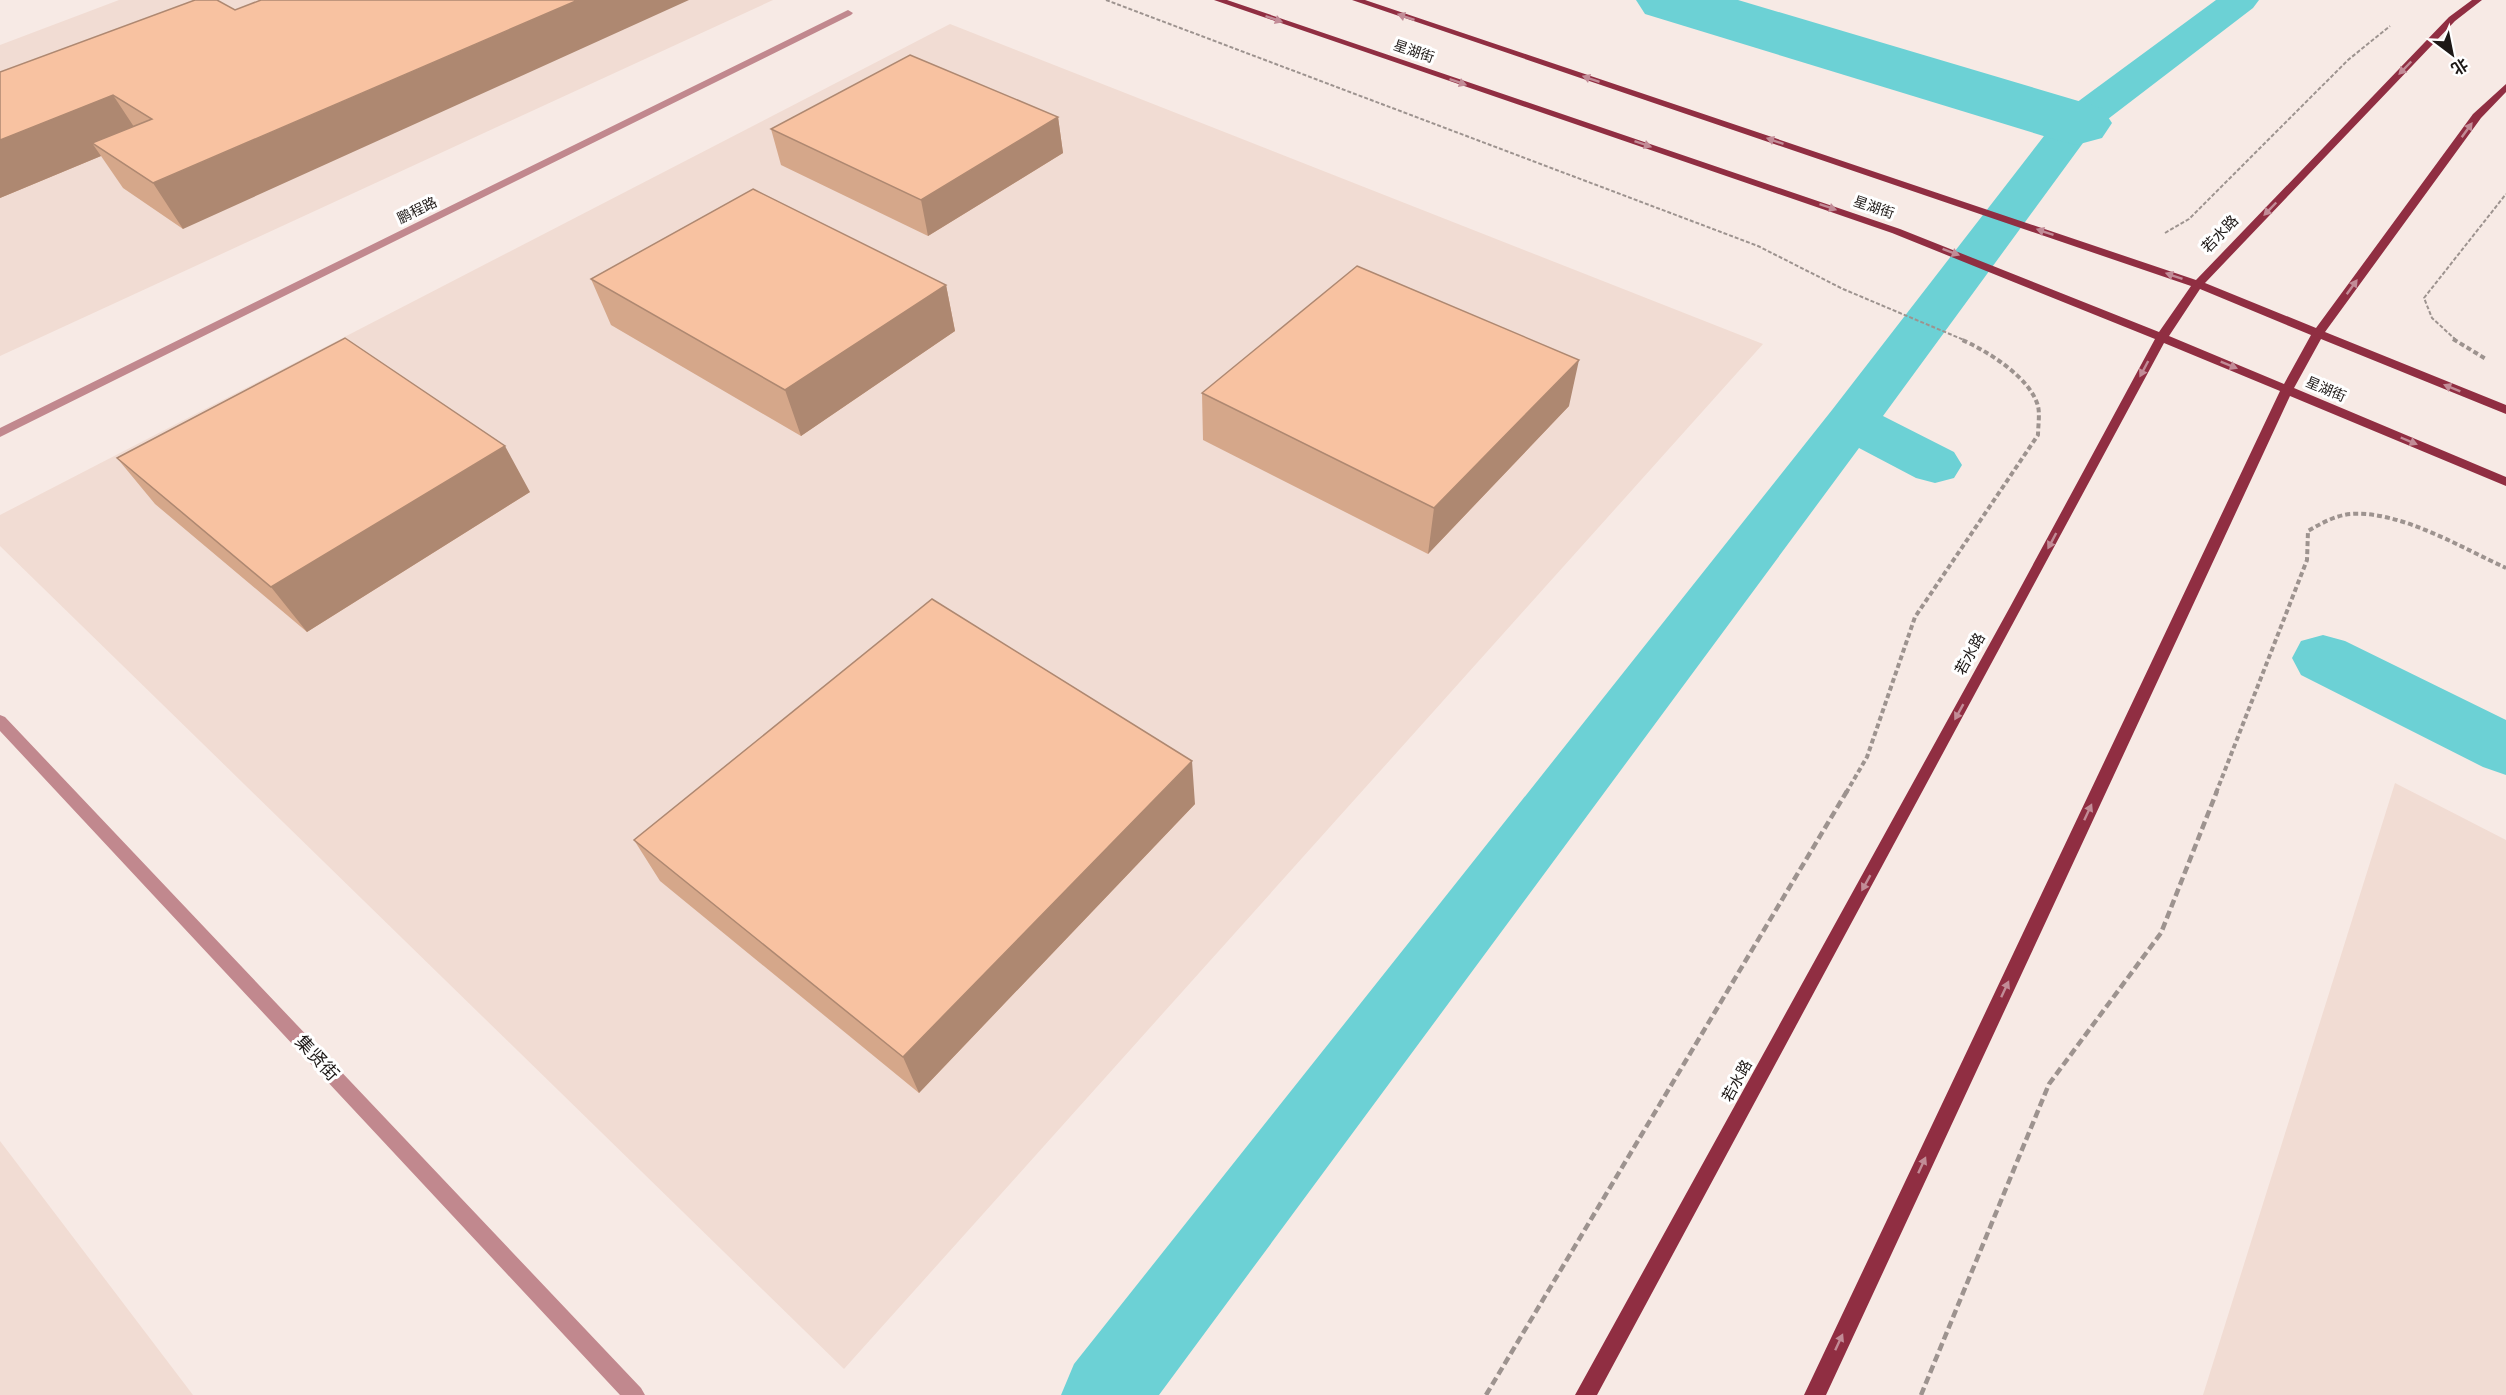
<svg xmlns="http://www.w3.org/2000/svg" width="2506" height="1395" font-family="'IBM Plex Sans','Noto Sans SC',sans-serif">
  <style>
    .built { fill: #f1dcd3 }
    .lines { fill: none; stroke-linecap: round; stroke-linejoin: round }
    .canal { fill: #6cd1d5; fill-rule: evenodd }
    .river { fill: #6cd1d5; fill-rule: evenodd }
    .path-far2 { stroke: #9d938f; stroke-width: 2; stroke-dasharray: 4 2; stroke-linecap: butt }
    .path-far1 { stroke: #9d938f; stroke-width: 4; stroke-dasharray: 5 3; stroke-linecap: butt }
    .path { stroke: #9d938f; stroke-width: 4.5; stroke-dasharray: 8 4; stroke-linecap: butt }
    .minor { fill: #c1888e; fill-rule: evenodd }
    .major { fill: #902e42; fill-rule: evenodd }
    .wall { fill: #d5a78a }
    .shaded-wall { fill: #ae8871 }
    .building { fill: #f8c2a1; stroke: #ae8871; stroke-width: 1.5 }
    .oneway { fill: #c28c97 }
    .labels { text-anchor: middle; stroke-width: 6; stroke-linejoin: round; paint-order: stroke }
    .far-street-label { font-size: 14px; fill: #1d1816; stroke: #fff }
    .street-label { font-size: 15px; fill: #1d1816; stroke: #fff }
    .near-street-label { font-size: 18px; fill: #1d1816; stroke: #fff }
  </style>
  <rect width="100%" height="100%" fill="#f7eae5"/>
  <path class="built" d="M119 0H773L0 356V45Z
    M950 24 1763 344 844 1369 0 546V515Z
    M2395 783 2506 840V1395H2203Z
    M0 1141 193 1395H0Z"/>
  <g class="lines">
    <path class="canal" d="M2216 0H2259L2253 8 2091 132 1883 416 1954 452 1962 465 1954 478 1935 483 1916 478 1859 448 1159 1395H1061L1074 1364 1832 410 2061 114Z
      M2323 635 2345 641 2506 720V775L2483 767 2301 675 2292 658 2301 641Z"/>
    <path class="river" d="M1636 0H1738L2102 108 2112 123 2102 138 2076 145 2050 138 1645 14Z"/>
    <path class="path-far2" d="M1106 0 1758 246 1843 289 1964 340
      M2165 233 2189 219 2348 60 2390 26
      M2456 340 2432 318 2424 298 2506 194"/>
    <path class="path-far1" d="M2453 339 2486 359
      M1846 793 1867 757 1915 617 2038 435C2038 427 2040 414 2038 406 2030 377 1986 350 1960 339
      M2216 793 2307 560 2308 531C2322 523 2334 516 2350 514 2400 510 2462 548 2506 568"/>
    <path class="path" d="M1486 1395 1847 791
      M1921 1395 2049 1084 2161 933 2217 791"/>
    <path class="minor" d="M848 10 853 13 851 15 0 437V428Z
      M0 715 5 717 641 1388 645 1395H620L0 731Z"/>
    <path class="major" d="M1214 0H1227L1900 229 2159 332 2191 286 1352 0H1365L2196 280 2449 17 2472 0H2482L2455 21 2205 283 2316 328 2473 114 2506 84V92L2481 118 2325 332 2506 405V414L2321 339 2294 388 2506 477V486L2290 396 1826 1395H1804L2280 391 2164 343 1597 1395H1575L2010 607 2155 339 1892 233ZM2200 289 2311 335 2284 384 2169 336Z"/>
  </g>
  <path class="wall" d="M235 10 183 229 123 188 101 156 0 198V72Z
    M1058 117 1063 153 928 236 781 165 771 129Z
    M591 279 946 285 955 331 801 436 611 325Z
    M1202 393 1569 406 1428 554 1203 440Z
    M117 458 530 492 307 632 155 504Z
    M1195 804 919 1093 660 881 634 840Z"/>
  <path class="shaded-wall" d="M578 0H689L183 229 153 183Z
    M113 95 142 139 92 143 101 156 0 198V140Z
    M1058 117 1063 153 928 236 921 200Z
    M946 285 955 331 801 436 785 390Z
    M1579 360 1569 406 1428 554 1434 508Z
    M505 446 530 492 307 632 271 587Z
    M1192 761 1195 804 919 1093 903 1057Z"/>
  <path class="building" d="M195 0H217L235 10 261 0H578L153 183 92 143 152 119 113 95 0 140V72Z
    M910 55 1058 117 921 200 771 129Z
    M753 189 946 285 785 390 591 279Z
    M1357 266 1579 360 1434 508 1202 393Z
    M345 338 505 446 271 587 117 458Z
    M932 599 1192 761 903 1057 634 840Z"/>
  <defs><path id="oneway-solid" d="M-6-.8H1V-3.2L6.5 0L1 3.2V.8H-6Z" transform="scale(1.5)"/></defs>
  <g class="oneway">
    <use href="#oneway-solid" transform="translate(1406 17) rotate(-161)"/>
    <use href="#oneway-solid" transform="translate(1274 19) rotate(19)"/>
    <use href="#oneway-solid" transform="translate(2405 68) rotate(134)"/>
    <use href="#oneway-solid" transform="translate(1591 79) rotate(-161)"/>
    <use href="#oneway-solid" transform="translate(1458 82) rotate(19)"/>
    <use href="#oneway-solid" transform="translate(2467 130) rotate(-54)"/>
    <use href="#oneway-solid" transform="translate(1775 141) rotate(-161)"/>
    <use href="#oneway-solid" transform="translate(1643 144) rotate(19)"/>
    <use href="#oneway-solid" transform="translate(1828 207) rotate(19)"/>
    <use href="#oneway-solid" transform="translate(2270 209) rotate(134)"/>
    <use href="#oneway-solid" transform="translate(2045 232) rotate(-161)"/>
    <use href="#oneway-solid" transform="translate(1951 252) rotate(21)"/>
    <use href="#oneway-solid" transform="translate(2174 276) rotate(-161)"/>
    <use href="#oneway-solid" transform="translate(2352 287) rotate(-54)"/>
    <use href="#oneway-solid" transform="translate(2229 365) rotate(22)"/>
    <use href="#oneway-solid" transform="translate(2144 369) rotate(118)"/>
    <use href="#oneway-solid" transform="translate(2452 388) rotate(-158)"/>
    <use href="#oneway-solid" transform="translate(2409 441) rotate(23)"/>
    <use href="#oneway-solid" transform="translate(2052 541) rotate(118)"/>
    <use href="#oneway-solid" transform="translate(1959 712) rotate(119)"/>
    <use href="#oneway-solid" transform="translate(2088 812) rotate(-65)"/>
    <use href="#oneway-solid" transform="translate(1866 883) rotate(119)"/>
    <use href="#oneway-solid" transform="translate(2005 989) rotate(-65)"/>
    <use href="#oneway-solid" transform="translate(1922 1165) rotate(-65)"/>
    <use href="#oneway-solid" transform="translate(1839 1342) rotate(-65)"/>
  </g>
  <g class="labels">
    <g class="far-street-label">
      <text transform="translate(1414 51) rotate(19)" y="5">星湖街</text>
      <text transform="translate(1874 207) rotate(19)" y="5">星湖街</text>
      <text transform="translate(417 210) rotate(-26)" y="5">鹏程路</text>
      <text transform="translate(2326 389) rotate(23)" y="5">星湖街</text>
    </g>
    <g class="street-label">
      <text transform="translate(2220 234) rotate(-46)" y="5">若水路</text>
      <text transform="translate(1970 654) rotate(-61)" y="5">若水路</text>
      <text transform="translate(1737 1081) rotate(-61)" y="5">若水路</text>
    </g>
    <g class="near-street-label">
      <text transform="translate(317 1058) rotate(47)" y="6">集贤街</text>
    </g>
  </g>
  <g transform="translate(2452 54) rotate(148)" stroke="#ffffff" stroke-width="4.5" paint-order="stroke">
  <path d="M0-4.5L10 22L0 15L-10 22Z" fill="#1d1816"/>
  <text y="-9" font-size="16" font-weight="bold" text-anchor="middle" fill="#1d1816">北</text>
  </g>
</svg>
